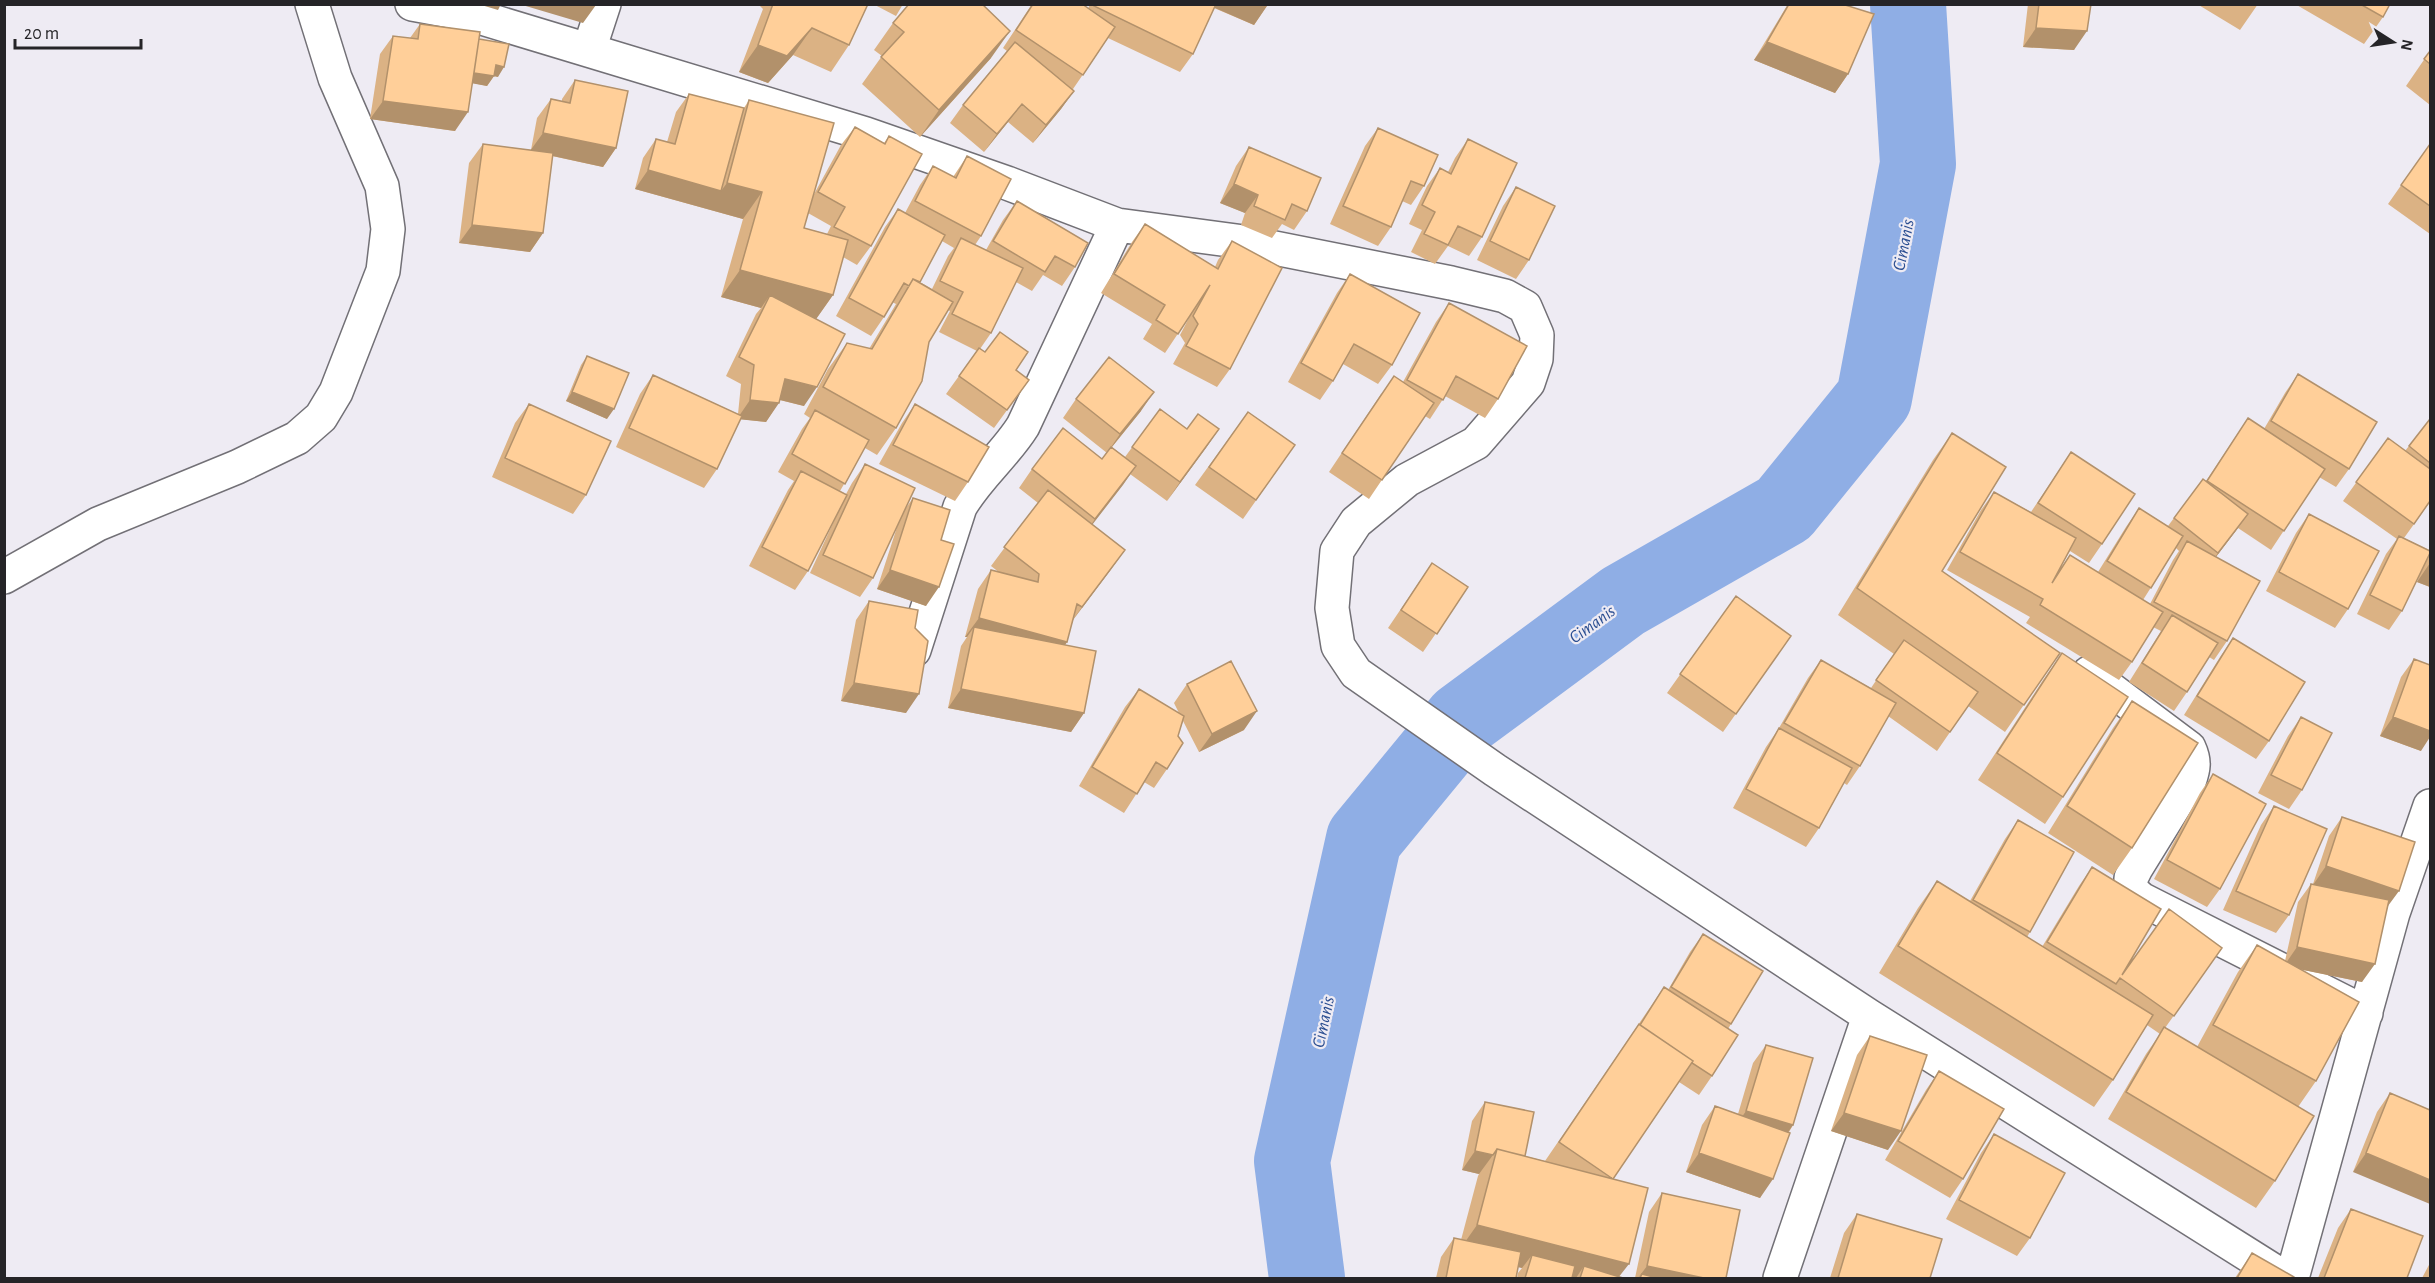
<svg xmlns="http://www.w3.org/2000/svg" width="2435" height="1283" font-family="'Alegreya Sans',sans-serif">
  <style>
    .lines { fill: none; stroke-linecap: round; stroke-linejoin: round }
    .river { stroke: #8faee5; stroke-width: 76 }
    .minor-casing { stroke: #727076; stroke-width: 36 }
    .minor { stroke: #fff; stroke-width: 33 }
    .wall { fill: #dbb284; fill-rule: evenodd }
    .shaded-wall { fill: #b2916b }
    .building { fill: #ffcf99; stroke: #b2916b; stroke-width: 1.5 }
    .labels { text-anchor: middle; stroke-width: 4.5; stroke-linejoin: round; paint-order: stroke }
    .water-label { font-size: 18px; font-style: italic; fill: #2b4e91; stroke: #eeebf3 }
  </style>
  <rect width="100%" height="100%" fill="#eeebf3"/>
  <g class="lines">
    <path class="river" d="M1307 1278 1292 1161 1364 839 1462 720 1623 601 1784 509 1874 398 1918 164 1908 4"/>
    <defs>
      <path id="minor" d="M412 4 472 15 866 134 1007 183 1117 225 1244 242 1451 283 1505 296 1525 307 1537 335 1536 359 1528 383 1476 443 1407 480 1356 522 1337 551 1332 608 1338 646 1356 673 1495 770 1869 1016 2285 1278
        M589 50 604 4
        M4 577 98 524 237 467 297 438 321 417 336 392 383 271 388 229 382 186 335 78 312 4
        M914 650 960 507C977 477 1005 455 1023 426L1117 225
        M2089 673 2189 748C2195 761 2194 768 2189 782L2136 868 2131 878V890L2141 899 2366 1013
        M1780 1278 1869 1016
        M2292 1278 2393 913 2430 806"/>
    </defs>
    <use href="#minor" class="minor-casing"/>
    <use href="#minor" class="minor"/>
  </g>
  <path class="wall" d="M758 4H868L849 45 831 72 793 55 768 83 739 72 763 9Z
    M873 4H903L896 16Z
    M1032 4 1088 9 1090 4H1268L1254 25 1214 8 1193 54 1180 72 1108 38 1073 89 1074 91 1061 109 1033 143 1008 122 984 152 950 123 963 105 1007 51 1003 48Z
    M1788 4H1842L1848 74 1835 93 1754 60Z
    M2028 4H2091L2074 50 2023 47Z
    M2197 4H2258L2240 30Z
    M2295 4H2390L2383 17 2364 44Z
    M893 23 991 58 920 137 862 84 882 56 874 50Z
    M420 24 479 39 498 77 494 76 487 86 473 83 455 131 370 119 380 54 393 36 410 38Z
    M2430 51V105L2406 86Z
    M575 80 616 148 603 167 552 156 543 233 530 252 459 243 469 163 483 144 531 150 537 118 551 99 562 102V99Z
    M689 94 744 108 749 100 813 196 841 145 855 127 884 143 889 136 871 246 857 265 843 257 833 295 816 319 804 406 780 400 766 422 740 419 717 469 704 488 616 447 640 394 653 375 738 414 741 384 726 376 756 314 761 308 721 297 743 219 635 189 643 158 656 139 667 142 676 112ZM808 213 831 226 827 234 804 228Z
    M1378 128 1424 186 1411 205 1402 201 1391 227 1378 246 1330 224 1365 146Z
    M1468 139 1482 237 1469 256 1448 246 1435 264 1411 252 1422 230 1409 224 1427 186 1440 168 1448 172 1455 158Z
    M2430 144V234L2388 204Z
    M1249 147 1307 211 1294 230 1282 224 1272 238 1241 225 1245 213 1220 203 1236 166Z
    M967 156 981 236 975 245 986 250 1003 220 1017 201 1075 267 1062 286 1043 275 1032 291 1016 282 991 333 980 349 1016 370 1029 380 994 428 946 394 977 351 939 332 950 311 948 310 929 342 896 428 877 455 865 448 840 491 846 494 852 483 865 464 903 512 913 498 941 540 926 606 877 589 898 524 873 578 860 597 810 573 839 510 808 571 795 590 749 566 788 490 794 481 778 472 802 429 810 418 804 414 828 369 847 343 869 349 896 304 892 302 884 317 871 336 836 316 885 227 898 209 905 213 920 185 933 166 953 177ZM942 241 954 248 948 256 932 289 920 282Z
    M1516 187 1529 260 1516 279 1477 260 1503 206Z
    M1145 224 1215 267 1218 260 1232 241 1230 369 1217 387 1173 364 1185 343 1180 335 1191 314 1165 353 1143 339 1152 324 1101 293 1132 242Z
    M1350 274 1392 365 1378 384 1343 364 1333 381 1320 400 1288 382 1337 293Z
    M1449 303 1498 399 1485 418 1445 396 1430 419 1425 416 1369 499 1329 472 1381 394 1403 382 1436 322Z
    M587 356 607 419 566 401 581 365Z
    M2298 374 2349 469 2336 487 2319 477 2271 550 2238 528 2216 557 2227 641 2214 660 2209 657 2187 692 2174 711 2129 682 2161 631 2153 627 2132 662 2119 680 2026 623 2030 617 1947 570 1981 510 1994 492 2031 512 2071 452 2102 544 2089 563 2070 551 2056 575 2070 555 2098 572 2126 527 2139 508 2168 526 2174 518 2206 481 2248 418 2264 429 2285 393ZM2176 548 2179 551 2173 560 2150 604 2143 600Z
    M1076 399 1141 411 1112 447 1125 457 1160 409 1187 429H1219L1167 501 1130 474 1092 524 1112 568 1073 620 1067 642 1065 645 1084 713 1071 732 948 708 961 646 967 637H965L978 589 991 570 1000 573 991 566 1038 503 1019 488 1032 469 1102 459 1107 453 1063 418Z
    M529 404 586 495 573 514 492 477 515 423Z
    M915 404 968 482 955 501 879 464 902 423Z
    M1248 412 1295 445 1243 519 1195 485Z
    M2430 419V502L2404 538 2429 550 2430 545V587L2417 582 2419 576 2402 611 2389 630 2357 614 2386 554 2397 539 2343 501 2388 438 2405 451Z
    M1952 433 1942 571 2060 653 2005 732 1968 706 1937 751 1888 716 1860 766 1847 785 1844 783 1819 828 1806 847 1733 808 1766 747 1779 728 1808 678 1821 660 1871 688 1894 654 1838 615 1933 460Z
    M2309 514 2348 609 2335 628 2266 591 2296 533Z
    M1432 563 1468 587 1423 652 1388 628Z
    M1736 596 1791 636 1723 732 1667 693Z
    M869 601 915 628 906 713 841 701 856 620Z
    M2233 638 2269 741 2256 759 2184 715 2220 657Z
    M2062 653 2063 797 2045 824 1978 780 2043 680Z
    M2414 659 2421 751 2380 736 2401 677Z
    M1187 684 1244 730 1199 752 1183 721 1167 769 1154 788 1144 782 1124 813 1079 786 1125 707 1139 689 1179 713 1174 703Z
    M2132 701V848L2113 875 2048 833 2113 728Z
    M2301 717 2302 790 2289 809 2258 793 2288 736Z
    M2213 774 2220 889 2207 907 2154 879 2200 793Z
    M2274 806 2289 915 2276 933 2223 910 2261 825Z
    M2342 817 2387 907 2362 982 2299 969 2316 1081 2298 1107 2275 1181 2256 1208 2108 1119 2146 1054 2160 1034 2147 1025 2113 1080 2094 1107 1879 973 1918 908 1937 881 1970 901 2005 839 2018 820 2030 932 2027 937 2042 947 2079 886 2092 867 2122 975 2222 948 2165 1028 2197 1047 2238 972 2257 945 2285 961 2298 902 2311 884H2313L2329 836Z
    M1703 934 1731 1024 1728 1029 1712 1076 1699 1095 1679 1082 1613 1179 1619 1277 1623 1278H1517L1518 1273 1522 1268 1518 1267 1516 1278H1436L1441 1257 1454 1238 1461 1240 1478 1176 1479 1174 1462 1170 1472 1121 1485 1102 1525 1156 1545 1161 1664 987 1668 990 1690 952Z
    M1870 1036 1888 1150 1831 1131 1857 1055Z
    M1766 1045 1793 1125 1789 1132 1760 1198 1686 1172 1702 1125 1715 1106 1738 1114 1753 1063Z
    M1939 1071 1963 1179 1950 1198 1885 1160 1926 1090Z
    M2390 1093 2430 1110 2353 1172 2377 1112Z
    M1994 1134 2030 1238 2017 1256 1946 1219 1981 1153Z
    M1662 1193 1726 1278H1635L1649 1212Z
    M2351 1209 2407 1278H2318L2338 1228Z
    M1857 1214 1930 1278H1830L1844 1233Z
    M2252 1253 2294 1278H2235Z
    M2430 1263V1278H2422Z"/>
  <path class="shaded-wall" d="M478 4H501L498 10Z
    M519 4 596 5 583 23Z
    M1206 4H1263L1267 6 1254 25Z
    M812 28 793 55 768 83 739 72 758 45Z
    M2036 28 2087 31 2074 50 2023 47Z
    M1010 31 991 58 920 137 939 110Z
    M1767 42 1848 74 1835 93 1754 60Z
    M496 65 504 67 498 77 490 75Z
    M471 72 494 76 487 86 465 82Z
    M1074 91 1061 109 1033 143 1046 125Z
    M383 101 468 112 455 131 370 119Z
    M1022 104 1008 122 984 152 997 134Z
    M543 133 616 148 603 167 530 151Z
    M648 170 721 191 727 183 762 192 743 219 635 189Z
    M1234 184 1258 195 1245 213 1220 203Z
    M472 225 543 233 530 252 459 243Z
    M740 270 833 295 814 322 770 295 761 308 721 297Z
    M785 379 817 387 804 406 772 398Z
    M572 392 614 409 607 419 566 401Z
    M1154 392 1141 411 1107 453 1120 434Z
    M750 400 779 403 766 422 737 419Z
    M1219 429 1206 448 1167 501 1180 482Z
    M1136 466 1123 485 1082 538 1095 519Z
    M2248 514 2235 532 2205 571 2218 553Z
    M1125 550 1112 568 1069 625 1082 607Z
    M2430 563V587L2417 582Z
    M890 570 939 587 926 606 877 589Z
    M979 618 1067 642 1054 661 974 627 967 637H965Z
    M854 683 919 694 906 713 841 701Z
    M961 689 1084 713 1071 732 948 708Z
    M1257 711 1244 730 1199 752 1212 734Z
    M2393 717 2430 731V737L2421 751 2380 736Z
    M2326 866 2399 891 2385 910 2313 885Z
    M2297 947 2375 964 2362 982 2284 966Z
    M1746 1111 1793 1125 1780 1144 1733 1130Z
    M1844 1113 1901 1131 1888 1150 1831 1131Z
    M1475 1151 1493 1155 1479 1174 1462 1170Z
    M1699 1153 1773 1179 1760 1198 1686 1172Z
    M2366 1153 2430 1180V1204L2353 1172Z
    M1477 1225 1629 1264 1618 1278 1584 1266 1576 1278H1562L1532 1255 1522 1268 1458 1252Z
    M1647 1266 1704 1278H1640L1642 1274 1638 1278Z"/>
  <path class="building" d="M773 4H868L849 45 812 28 787 56 758 45Z
    M909 4H982L1010 31 939 110 881 57 904 32 893 23Z
    M1033 4H1082L1115 27 1083 75 1016 30Z
    M1095 4H1216L1193 54 1094 6Z
    M1789 4H1842L1874 14 1848 74 1767 42Z
    M2039 4H2091L2087 31 2036 28Z
    M2360 4H2390L2383 17Z
    M420 24 480 32 468 112 383 101 393 36 418 39Z
    M479 39 509 44 504 67 496 65 494 76 474 73Z
    M1015 42 1074 91 1046 125 1022 104 997 134 963 105Z
    M2430 51V64L2424 59Z
    M575 80 628 91 616 148 543 133 551 99 570 103Z
    M689 94 744 108 721 191 648 170 656 139 675 144Z
    M749 100 834 123 804 228 848 240 833 295 740 270 762 192 727 183Z
    M855 127 885 144 889 136 922 154 871 246 834 227 845 207 818 192Z
    M1378 128 1438 155 1424 186 1411 181 1391 227 1343 206Z
    M1468 139 1517 163 1482 237 1458 226 1448 245 1424 234 1435 212 1422 205 1440 168 1451 174Z
    M483 144 553 153 543 233 472 225Z
    M2430 144V206L2401 185Z
    M1249 147 1321 178 1307 211 1292 204 1285 220 1254 206 1258 195 1234 184Z
    M967 156 1011 179 981 236 915 201 933 166 956 178Z
    M1516 187 1555 206 1529 260 1490 241Z
    M1017 201 1088 243 1075 267 1055 256 1045 272 993 241Z
    M898 209 945 235 920 282 913 279 909 286 904 283 884 317 849 298Z
    M1145 224 1218 269 1232 241 1282 268 1230 369 1186 346 1198 324 1193 316 1210 285 1178 334 1156 320 1165 305 1114 274Z
    M961 238 1023 268 991 333 952 314 963 292 940 281Z
    M1350 274 1420 313 1392 365 1354 344 1333 381 1301 363Z
    M913 279 953 302 929 342 922 381 896 428 823 387 847 343 872 349Z
    M770 295 845 334 817 387 785 379 779 403 750 400 754 365 739 357Z
    M1449 303 1527 346 1498 399 1456 376 1443 400 1407 380Z
    M1000 332 1028 352 1016 370 1029 380 1007 410 959 376 979 348 985 352Z
    M587 356 629 373 614 409 572 392Z
    M1109 357 1154 392 1120 434 1076 399Z
    M2298 374 2377 422 2349 469 2271 421Z
    M653 375 742 416 717 469 629 428Z
    M1394 376 1434 403 1382 480 1342 453Z
    M529 404 611 441 586 495 505 458Z
    M915 404 989 447 968 482 893 445Z
    M1160 409 1187 429 1198 414 1219 429 1180 482 1132 447Z
    M815 410 869 440 845 484 792 454Z
    M1248 412 1295 445 1256 500 1209 467Z
    M2248 418 2325 469 2284 531 2207 481Z
    M2430 419V463L2409 446Z
    M1063 428 1102 459 1111 447 1136 466 1095 519 1032 469Z
    M1952 433 2006 467 1942 571 2060 653 2024 705 1857 588Z
    M2388 438 2430 469V501L2414 524 2356 482Z
    M2071 452 2135 494 2102 544 2038 503Z
    M865 464 915 488 873 578 823 555Z
    M801 471 847 495 808 571 762 547Z
    M2203 479 2248 514 2218 553 2174 518Z
    M1048 490 1125 550 1082 607 1077 604 1067 642 979 618 991 570 1038 582 1039 574 1004 547Z
    M1994 492 2076 538 2052 583 2070 555 2163 612 2132 662 2040 605 2043 599 1960 552Z
    M913 498 950 510 941 540 954 544 939 587 890 570Z
    M2139 508 2183 536 2151 588 2107 561Z
    M2309 514 2379 551 2348 609 2279 572Z
    M2399 536 2430 551V553L2402 611 2370 595Z
    M2187 541 2260 581 2227 641 2154 602Z
    M1432 563 1468 587 1437 634 1401 610Z
    M1736 596 1791 636 1736 714 1680 674Z
    M869 601 918 610 915 628 928 641 919 694 854 683Z
    M2172 615 2218 643 2187 692 2142 663Z
    M974 627 1096 651 1084 713 961 689Z
    M2233 638 2305 682 2269 741 2197 696Z
    M1904 640 1978 692 1950 732 1876 680Z
    M2062 653 2128 697 2063 797 1997 753Z
    M2414 659 2430 665V731L2393 717Z
    M1821 660 1896 703 1860 766 1784 723Z
    M1231 661 1257 711 1212 734 1187 684Z
    M1139 689 1184 716 1178 736 1183 743 1167 769 1156 762 1137 794 1092 767Z
    M2132 701 2198 743 2132 848 2067 806Z
    M2301 717 2332 733 2302 790 2271 775Z
    M1779 728 1852 768 1819 828 1746 789Z
    M2213 774 2266 804 2220 889 2167 860Z
    M2274 806 2327 829 2289 915 2236 891Z
    M2342 817 2415 842 2399 891 2326 866Z
    M2018 820 2074 852 2030 932 1973 900Z
    M2092 867 2161 909 2122 975 2169 909 2222 948 2174 1016 2120 978 2116 984 2047 942Z
    M1937 881 2153 1015 2113 1080 1898 946Z
    M2311 884 2389 900 2375 964 2297 947Z
    M1703 934 1763 971 1731 1024 1671 987Z
    M2257 945 2359 1002 2316 1081 2213 1025Z
    M1664 987 1738 1035 1712 1076 1692 1063 1693 1061 1640 1025Z
    M1639 1024 1693 1061 1613 1179 1648 1188 1629 1264 1477 1225 1497 1149 1613 1179 1559 1142Z
    M2164 1027 2314 1116 2275 1181 2126 1092Z
    M1870 1036 1927 1055 1901 1131 1844 1113Z
    M1766 1045 1813 1058 1793 1125 1746 1111Z
    M1939 1071 2004 1109 1963 1179 1898 1141Z
    M2390 1093 2430 1110V1180L2366 1153Z
    M1485 1102 1534 1112 1525 1156 1497 1149 1493 1155 1475 1151Z
    M1715 1106 1790 1133 1773 1179 1699 1153Z
    M1994 1134 2065 1173 2030 1238 1959 1200Z
    M1662 1193 1740 1210 1726 1278H1704L1647 1266Z
    M2351 1209 2423 1236 2407 1278H2324Z
    M1857 1214 1942 1239 1930 1278H1838Z
    M1454 1238 1521 1252 1516 1278H1446Z
    M2252 1253 2294 1277V1278H2237Z
    M1532 1255 1575 1266 1572 1278H1525Z
    M1584 1266 1623 1278H1580Z
    M1642 1274 1657 1278H1640Z"/>
  <g class="labels">
    <g class="water-label">
      <text transform="translate(1903 245) rotate(-79)" y="6">Cimanis</text>
      <text transform="translate(1592 624) rotate(-36)" y="6">Cimanis</text>
      <text transform="translate(1323 1022) rotate(-78)" y="6">Cimanis</text>
    </g>
  </g>
  <rect width="2435" height="1283" fill="none" stroke="#252427" stroke-width="12"/>
  <g transform="translate(2393 42) rotate(102)" stroke="#eeebf3" stroke-width="4.5" paint-order="stroke">
  <path d="M0-4.5L10 22L0 15L-10 22Z" fill="#252427"/>
  <text y="-9" font-size="16" font-weight="bold" text-anchor="middle" fill="#252427">N</text>
  </g>
  <path d="M15 39v9h126v-9" fill="none" stroke="#252427" stroke-width="3"/>
  <text x="24" y="39" font-size="18" fill="#252427" stroke="#eeebf3" stroke-width="4.5" paint-order="stroke">20 m</text>
</svg>
